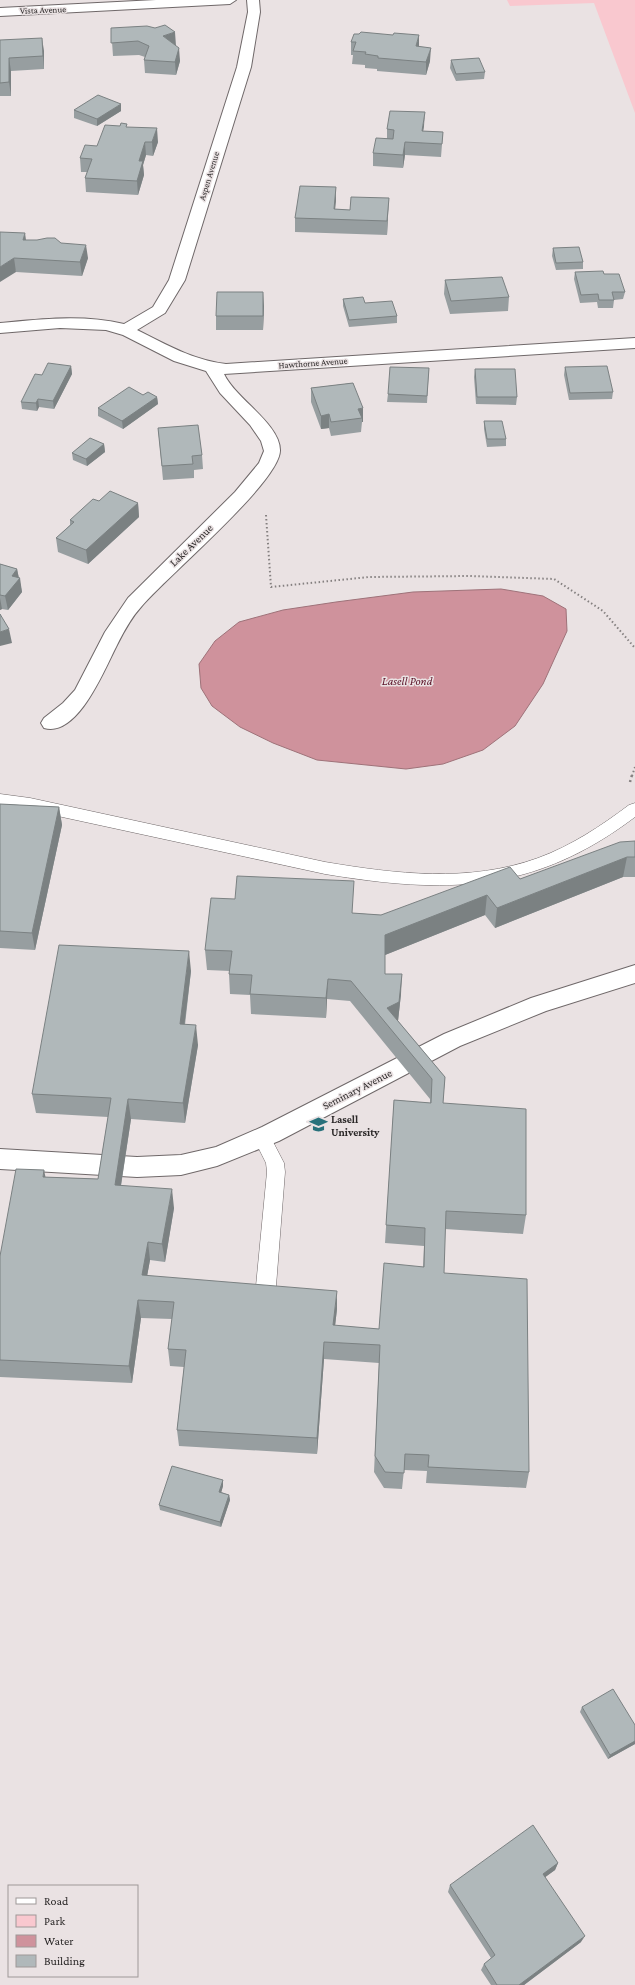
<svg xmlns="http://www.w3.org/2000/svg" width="635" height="1985" font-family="'Crimson Pro',serif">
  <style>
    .green { fill: #f9c8cf }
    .water { fill: #cf929c; stroke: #9e7279 }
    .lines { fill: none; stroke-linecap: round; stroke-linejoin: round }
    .service-casing { stroke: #6f6869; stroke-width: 1 }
    .minor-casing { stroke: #6f6869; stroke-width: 2 }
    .path-far1 { stroke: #858080; stroke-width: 2; stroke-dasharray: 1.5 2.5; stroke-linecap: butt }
    .path { stroke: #858080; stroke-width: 2.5; stroke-dasharray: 2 3; stroke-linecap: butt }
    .service { fill: #fff; fill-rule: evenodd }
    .minor { fill: #fff; fill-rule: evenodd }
    .wall { fill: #979ea0 }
    .shaded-wall { fill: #7b8182 }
    .building { fill: #b0b8ba; stroke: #7b8182 }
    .labels { text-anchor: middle; stroke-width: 3; stroke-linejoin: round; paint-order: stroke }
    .far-street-label { font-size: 9px; fill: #2b2828; stroke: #eae2e3 }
    .street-label { font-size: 11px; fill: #2b2828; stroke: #eae2e3 }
    .poi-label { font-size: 11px; font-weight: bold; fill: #2b2828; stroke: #eae2e3; text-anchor: start }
    .water-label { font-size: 12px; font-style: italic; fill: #5b1227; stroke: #eae2e3 }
  </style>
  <rect width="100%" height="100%" fill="#eae2e3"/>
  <path class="green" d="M507 0H635V113L594 3 510 6Z"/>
  <path class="water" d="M501 589 543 596 566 609 567 631 543 684 515 726 483 750 443 764 406 769 317 760 273 743 240 727 212 706 201 688 199 664 215 641 239 622 283 610 336 602 413 592Z"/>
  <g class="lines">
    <defs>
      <path id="service" d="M0 794 30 798 325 862C396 874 469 883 538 858 571 846 601 826 629 805L635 803V817C533 894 446 894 325 874L30 810 0 806Z
        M262 1129 268 1132 284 1163 285 1172 276 1286 273 1292 266 1294 259 1292 256 1286 267 1172 266 1163 253 1137 256 1132Z"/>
      <path id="minor" d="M156 0H236L230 4 0 16V8Z
        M247 0H259L260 12 251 67 185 280 165 313 137 330C167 345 193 360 226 364L635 338V348L224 374C235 398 280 424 280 450 281 481 165 578 141 607 131 618 124 631 117 645 105 668 78 738 44 728L41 723 44 718 63 703 75 690 105 632 128 598 235 492 259 463 264 451 261 441 250 425 220 393 206 371 174 361 123 335 106 330 60 328 0 333V323C42 319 83 314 124 324L153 307 169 280 237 67 248 12Z
        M635 965V983L546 1011 460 1046 279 1141 217 1166 181 1175 137 1177 0 1169V1149L137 1157 181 1155 216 1147 262 1127 444 1034 531 998Z"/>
    </defs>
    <use href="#service" class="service-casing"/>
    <use href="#minor" class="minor-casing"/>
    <path class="path-far1" d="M266 515 271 587 369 577 470 576 554 579 603 611 635 648
      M632 776 635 767"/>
    <path class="path" d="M630 782 632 775"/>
    <use href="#service" class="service"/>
    <use href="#minor" class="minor"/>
  </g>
  <path class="wall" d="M111 28 176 46 180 61 176 75 145 73 144 60 145 57 139 55 113 56Z
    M359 34 419 46 430 61 426 75 377 71V69L365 68V65L352 64 353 55H351V42Z
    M0 40 44 51V69L11 71V96H0Z
    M451 60 485 72 484 79 456 81 450 68Z
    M74 110 121 111 97 126 74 118Z
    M424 126 423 131 443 132 441 157 405 155 403 168 373 166V153L387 138V129Z
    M127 127 158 142 153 156 146 155 143 165 144 175 138 195 86 192 85 178 87 172H81L80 158Z
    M336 187 335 209 350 210 389 198 387 235 295 232V218Z
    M0 232 26 240 61 243 88 258 82 276 16 272Z
    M553 248 583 262V269L556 270 552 256Z
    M575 272 604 274 625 292 623 299 614 300 613 308H598L597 302 580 303 574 279Z
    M445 280 509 297 508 311 450 314 444 294Z
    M343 299 365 303 397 316V323L349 327 343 306Z
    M264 306 263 330H216V316Z
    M71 366 72 374 54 409 39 407 37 411 22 409 21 402 42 375Z
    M565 367 613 392 612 399 569 400 564 375Z
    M429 368 427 403 387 402 388 394Z
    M475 369 517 397 516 405 476 404 474 377Z
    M353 383 363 422H362L361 432 331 436 329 428 321 429 311 402V388Z
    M157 397 158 404 123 429 98 416V408Z
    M484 421 506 439V446L487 447 484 429Z
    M158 428 202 455 203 469 194 470V478L163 480Z
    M104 444 105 452 87 466 73 460 72 453Z
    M99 501 138 503 139 517 88 564 58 552 56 538 70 525V520Z
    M0 564 17 569 22 592 8 610 2 609 0 610Z
    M0 804 59 807 62 825 35 950 0 948Z
    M635 841V877H623L495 928 485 915 385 955V974L401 994 398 1021 445 1077 443 1103 526 1215 523 1234 445 1229 444 1273 529 1472 526 1488 426 1483 427 1471 404 1470 402 1489 384 1488 374 1472 379 1363 324 1359 317 1454 179 1446 177 1430 184 1367 170 1366 168 1349 172 1319 141 1318 132 1383 0 1377V1256L46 1177 98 1179 108 1117 36 1113 32 1094 191 971 185 1025 198 1045 185 1123 131 1119 121 1186 174 1208 165 1262 150 1260 147 1276 337 1309 335 1326 379 1329 423 1267 424 1246 385 1243 394 1100 430 1103V1099L350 1001 327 999 326 1018 251 1014 250 995 230 994 229 974 230 971 207 970 205 950 353 913 381 915 520 879Z
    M223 1480V1486L221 1492 229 1495 230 1500 221 1527 160 1510 159 1505Z
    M582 1707 635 1725V1744L608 1759 580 1712Z
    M558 1863 555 1870 545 1877 581 1942 524 1985H491L481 1970 484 1964 491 1958 448 1892 450 1885Z"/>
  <path class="shaded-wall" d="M175 32 176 46 163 36Z
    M419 35V48L416 46Z
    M42 38 44 51V69L43 56Z
    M179 48 180 61 176 75 175 62Z
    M431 48 430 61 426 75V62Z
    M9 58 11 71V96L9 82Z
    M121 104V111L97 126V119Z
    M425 112 424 126 421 144 422 131Z
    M157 128 158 142 153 156 152 142Z
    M145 142 146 155 143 165 144 175 138 195 137 181 139 161Z
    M405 142V155L403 168V155Z
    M336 187V201L334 219V209Z
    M389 198 388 212 387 235V221Z
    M25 233 27 247 23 240Z
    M86 245 88 258 82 276 80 262Z
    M14 258 16 272 0 282V267Z
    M263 292 264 306 263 330Z
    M71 366 72 374 54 409 53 401Z
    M157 397 158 404 123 429 122 421Z
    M38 399 39 407 37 411 36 403Z
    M363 408V422H362V418L358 409Z
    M329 414V428L321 429V416Z
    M104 444 105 452 87 466 86 459Z
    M138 503 139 517 88 564 86 550Z
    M17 569 19 579 20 578 22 592 8 610 5 596 12 576Z
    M0 598 2 609 0 610Z
    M9 629 12 643 0 646V632Z
    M59 807 62 825 35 950 32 933Z
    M627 857 623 877 495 928 497 908Z
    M487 895 485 915 385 955V935Z
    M189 951 191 971 182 1044 180 1024Z
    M402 974 401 994 398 1021 387 1008Z
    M328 979 327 999 326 1018V998Z
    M196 1025 198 1045 185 1123 183 1103Z
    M128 1099 131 1119 118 1204 115 1185Z
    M44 1170 48 1189 43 1177Z
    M172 1189 174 1208 165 1262 162 1244Z
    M148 1242 150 1260 144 1293 142 1275Z
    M337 1291V1309L333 1343V1325Z
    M138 1300 141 1318 132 1383 129 1366Z
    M324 1342V1359L317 1454V1438Z
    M223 1480V1486L220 1497 219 1492Z
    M229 1495 230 1500 221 1527 220 1522Z
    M635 1741V1744L608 1759 610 1755Z
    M558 1863 555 1870 540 1881 543 1874Z
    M585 1936 581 1942 524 1985H519Z"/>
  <path class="building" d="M165 25 175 32 163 36 179 48 175 62 144 60 149 46 138 41 111 43V28L147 26 155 28Z
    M361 32 393 35 394 33 419 35 416 46 431 48 426 62 378 58V56L365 54 366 52 353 51 356 42H351L354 34H359Z
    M42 38 43 56 9 58V82L0 83V40Z
    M479 58 485 72 456 74 451 60Z
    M98 95 121 104 97 119 74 110Z
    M390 111 425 112 422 131 443 132 442 144 405 142 403 155 373 153 376 138 393 139 394 130 387 129Z
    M121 123 127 124 126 127 157 128 152 142H145L139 161H143L137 181 85 178 92 159 80 158 85 145 97 146 105 125 120 126Z
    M300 186 336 187 334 209 350 210 351 197 389 198 387 221 295 218Z
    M0 232 25 233 23 240H37L47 238H55L61 243 86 245 80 262 14 258 0 267Z
    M579 247 583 262 556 263 553 248Z
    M603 271 604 274H619L625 292H612L614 300H599L598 294 581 295 575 272Z
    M502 277 509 297 451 301 445 280Z
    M217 292H263V316H216Z
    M363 297 365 303 392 301 397 316 349 320 343 299Z
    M48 363 71 366 53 401 38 399 36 403 21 402 35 374 42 375Z
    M607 366 613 392 570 393 565 367Z
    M390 367 429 368 427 396 388 394Z
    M475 369H515L517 397H477Z
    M353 383 363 408 358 409 362 418 331 422 329 414 321 416 311 388Z
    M129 387 143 395 148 392 157 397 122 421 98 408Z
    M484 421H502L506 439H487Z
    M198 425 202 455 192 456 193 464 162 466 158 428Z
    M90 438 104 444 86 459 72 453Z
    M110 491 138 503 86 550 56 538 74 522 70 520 93 499 99 501Z
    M0 564 17 569 12 576 20 578 5 596 0 595Z
    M0 614 9 629 0 632Z
    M0 804 59 807 32 933 0 931Z
    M635 841V857H627L497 908 487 895 385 935V974H402L399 1002 387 1008 445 1077 443 1103 526 1109V1215L446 1211 444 1273 527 1279 529 1472 428 1467 429 1455 405 1454 404 1473 385 1472 375 1456 380 1345 324 1342 317 1438 177 1430 186 1350 168 1349 174 1302 138 1300 129 1366 0 1360V1256L16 1169 44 1170 43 1177 98 1179 111 1098 32 1094 59 945 189 951 180 1024 196 1025 183 1103 128 1099 115 1185 172 1189 162 1244 148 1242 142 1275 337 1291 333 1325 379 1329 384 1263 424 1267 425 1228 386 1225 394 1100 431 1103 432 1079 351 981 328 979 326 998 250 994 252 975 229 974 232 951 205 950 211 898 235 899 237 876 354 881 352 913 381 915 510 867 520 879 620 842Z
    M172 1466 223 1480 219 1492 229 1495 220 1522 159 1505Z
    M613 1689 635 1725V1741L610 1755 582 1707Z
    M533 1825 558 1863 543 1874 585 1936 519 1985H497L484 1964 495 1955 450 1885Z"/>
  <defs>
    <symbol id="university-bare" viewBox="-9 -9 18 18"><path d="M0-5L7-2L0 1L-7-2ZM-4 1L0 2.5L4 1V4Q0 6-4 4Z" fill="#28717b" stroke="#eae2e3" stroke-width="2.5" paint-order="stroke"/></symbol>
  </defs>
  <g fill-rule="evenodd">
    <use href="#university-bare" x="306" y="1112" width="25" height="25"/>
  </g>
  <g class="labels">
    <g class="far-street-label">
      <text transform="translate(43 10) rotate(-2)" y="3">Vista Avenue</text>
      <text transform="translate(209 176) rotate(-73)" y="3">Aspen Avenue</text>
      <text transform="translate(313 363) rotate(-4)" y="3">Hawthorne Avenue</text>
    </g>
    <g class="street-label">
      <text transform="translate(191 545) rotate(-44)" y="4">Lake Avenue</text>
      <text transform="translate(357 1089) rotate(-27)" y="4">Seminary Avenue</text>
    </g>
    <g class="poi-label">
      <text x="331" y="1123">Lasell<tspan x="331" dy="13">University</tspan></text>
    </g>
    <g class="water-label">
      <text x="407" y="685">Lasell Pond</text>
    </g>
  </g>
  <rect x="8" y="1885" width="130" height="92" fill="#eae2e3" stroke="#9e9898"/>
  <rect x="16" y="1898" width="20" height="6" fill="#ffffff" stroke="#9e9898"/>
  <text x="44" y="1905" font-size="12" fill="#2b2828">Road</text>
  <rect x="16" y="1915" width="20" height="12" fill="#f9c8cf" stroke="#9e9898"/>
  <text x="44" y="1925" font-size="12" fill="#2b2828">Park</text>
  <rect x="16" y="1935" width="20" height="12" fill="#cf929c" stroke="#9e9898"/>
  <text x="44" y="1945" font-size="12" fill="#2b2828">Water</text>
  <rect x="16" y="1955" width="20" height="12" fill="#b0b8ba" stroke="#9e9898"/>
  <text x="44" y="1965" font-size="12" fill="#2b2828">Building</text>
</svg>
